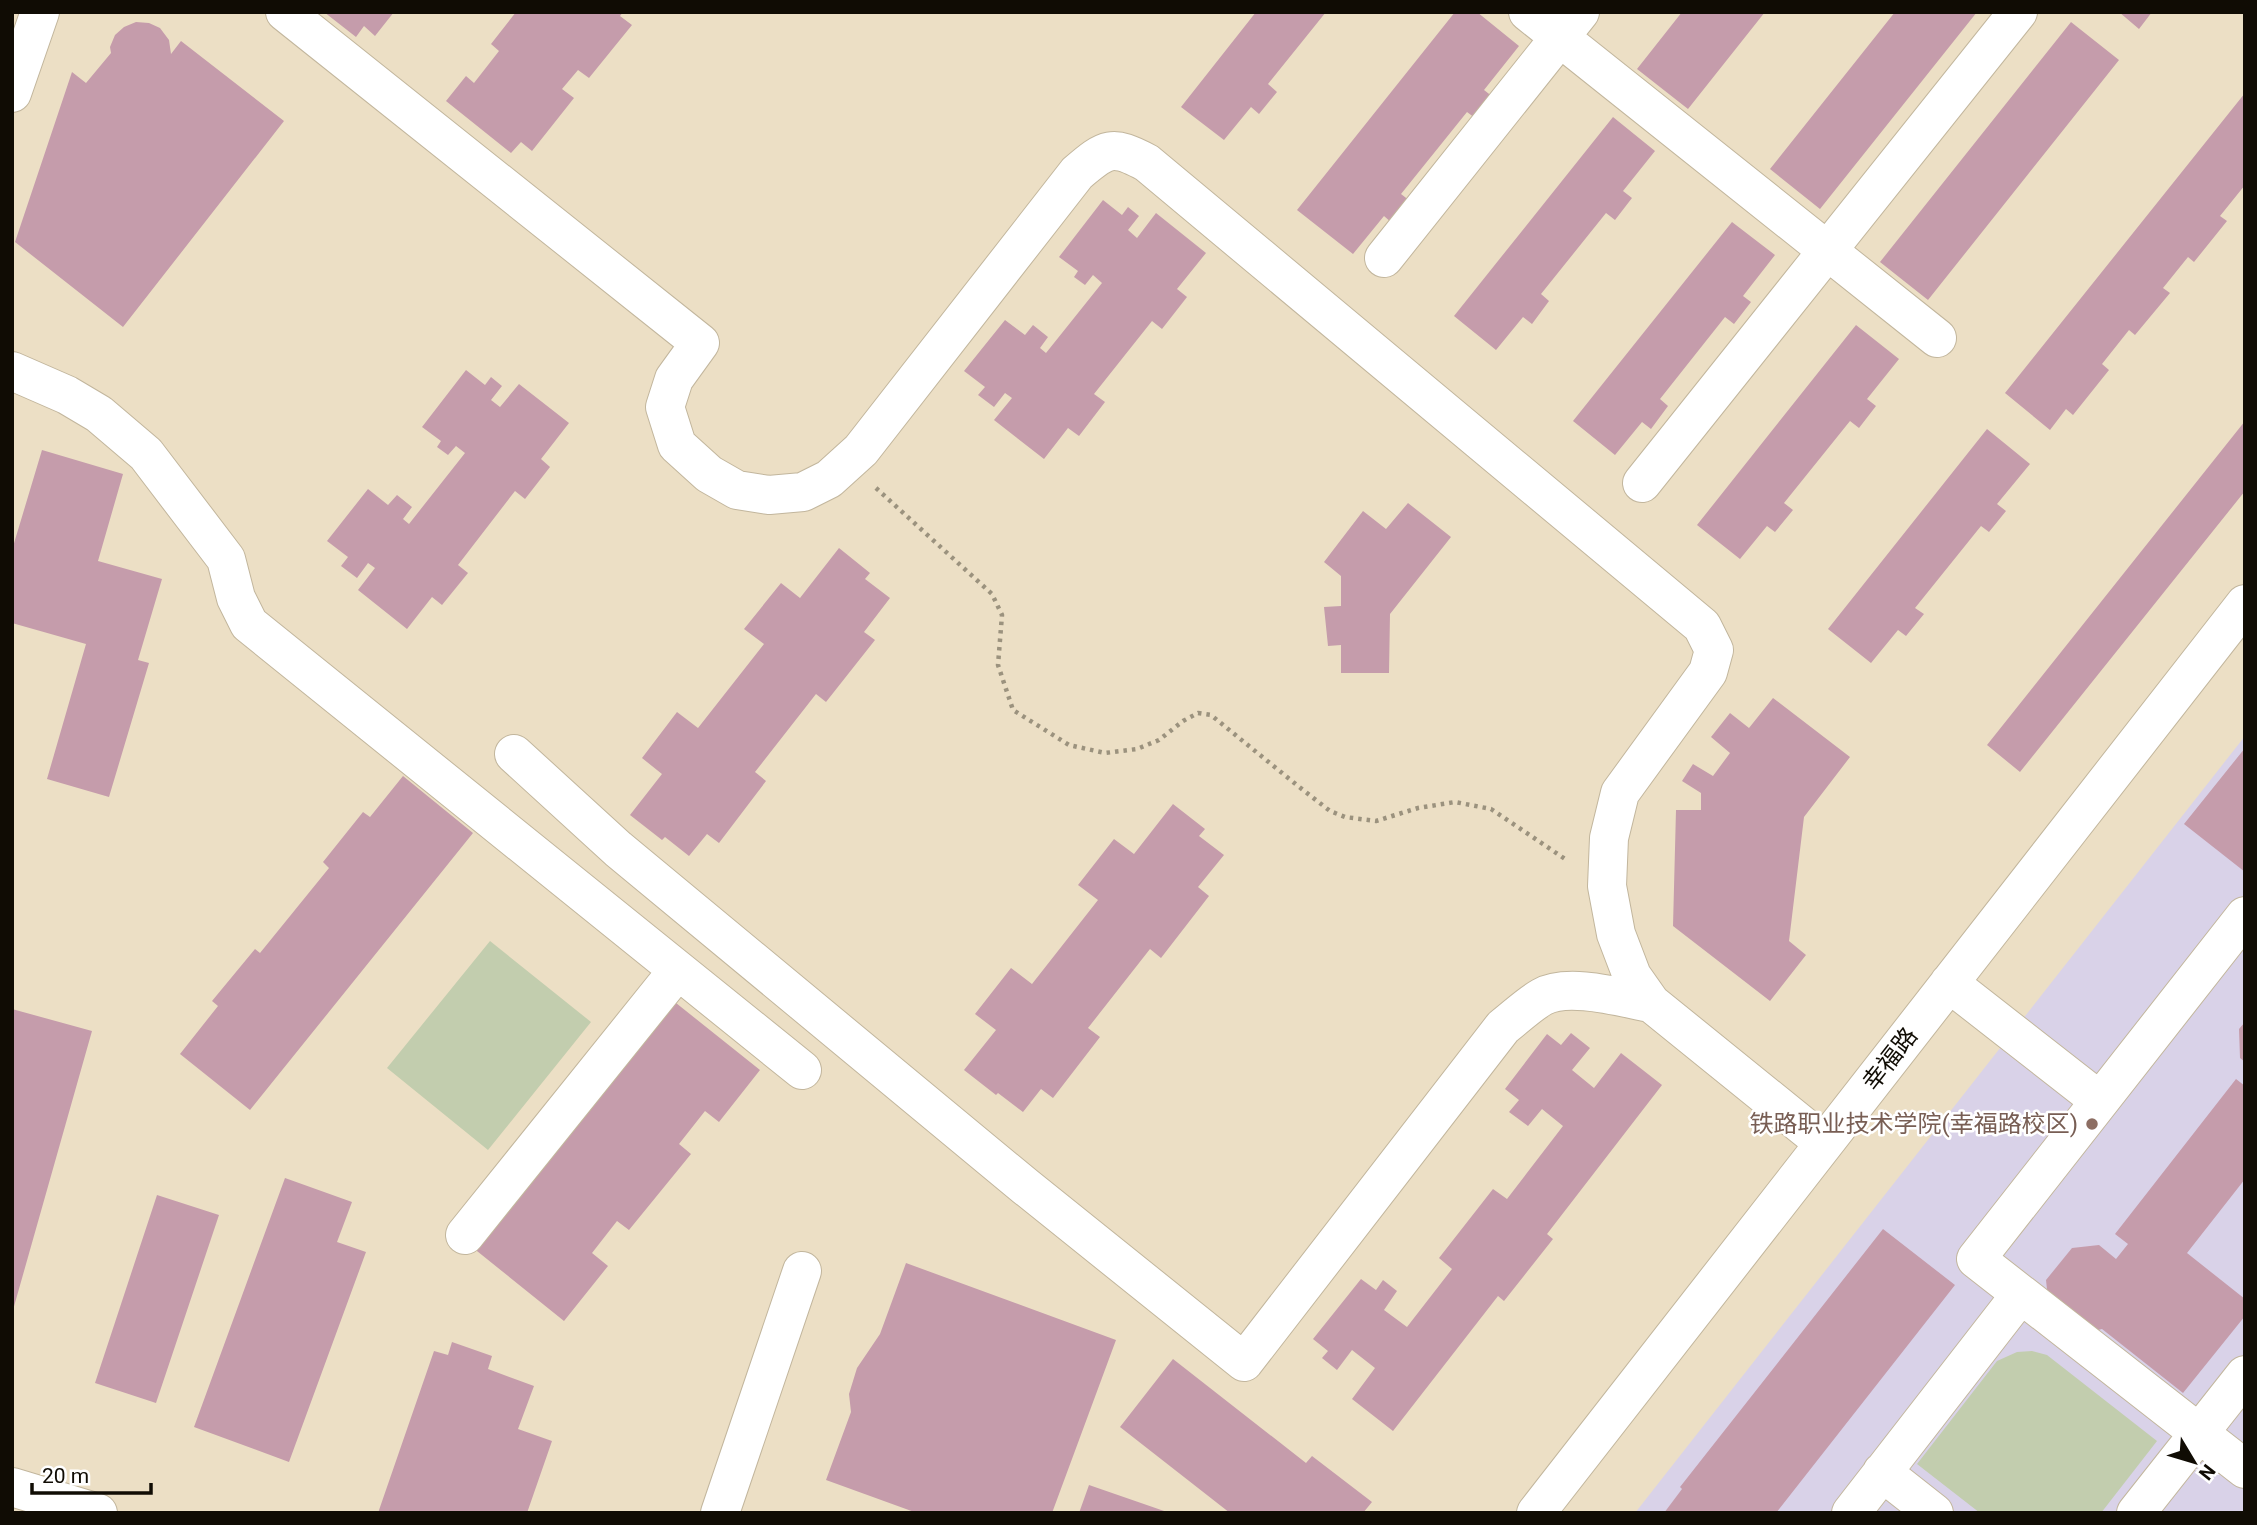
<svg xmlns="http://www.w3.org/2000/svg" width="2257" height="1525" font-family="Roboto,'Noto Sans SC',sans-serif">
  <style>
    .education { fill: #d9d2e8 }
    .green { fill: #c2cdae }
    .building { fill: #c59cab }
    .lines { fill: none; stroke-linecap: round; stroke-linejoin: round }
    .minor-casing { stroke: #c2b69d; stroke-width: 40 }
    .path { stroke: #9b927e; stroke-width: 4.5; stroke-dasharray: 3.5 5; stroke-linecap: butt }
    .minor { stroke: #fff; stroke-width: 38 }
    .education-dot { fill: #8d6e63; stroke: #fff; stroke-width: 2.5 }
    .labels { text-anchor: middle; stroke-width: 5; stroke-linejoin: round; paint-order: stroke }
    .street-label { font-size: 24px; fill: #100c04; stroke: #fff }
    .education-label { font-size: 24px; fill: #785e54; stroke: #fff; text-anchor: end }
  </style>
  <rect width="100%" height="100%" fill="#ecdfc5"/>
  <path class="education" d="M2245 736V1513H1635Z"/>
  <path class="green" d="M490 941 591 1022 488 1150 387 1068Z
    M2032 1351 2047 1355 2157 1441 2101 1513H1980L1917 1464 1997 1361 2017 1352Z"/>
  <path class="building" d="M324 12H394L375 36 364 26 356 37Z
    M516 12H623L620 16 632 25 589 78 578 70 562 89 574 98 532 151 521 142 511 153 446 101 466 76 474 83 499 51 491 44Z
    M1256 12H1326L1268 84 1277 92 1259 114 1251 107 1224 140 1181 107Z
    M1455 12H1477L1519 46 1484 90 1493 97 1475 118 1467 112 1401 194 1410 201 1392 223 1384 216 1353 254 1297 210Z
    M1682 12H1765L1688 109 1637 69Z
    M1895 12H1977L1820 209 1770 169Z
    M2119 12H2152L2139 29Z
    M136 22 149 23 160 28 169 40 171 54 181 41 284 121 123 327 15 242 72 72 86 83 111 53 110 47 115 35 124 27Z
    M2071 22 2119 60 1928 300 1880 262Z
    M2245 93V185L2220 216 2227 221 2194 262 2188 257 2163 288 2170 293 2135 335 2129 330 2102 364 2109 370 2073 415 2066 409 2050 430 2005 393Z
    M1613 117 1655 151 1623 191 1632 198 1615 220 1606 213 1541 294 1549 301 1532 324 1523 317 1496 350 1454 316Z
    M1103 200 1122 215 1128 207 1139 216 1128 230 1137 238 1156 213 1206 253 1177 289 1187 297 1162 329 1152 321 1094 394 1105 402 1079 436 1068 428 1044 459 994 420 1012 398 1005 393 994 407 978 395 985 387 964 371 1005 320 1025 335 1033 325 1048 337 1040 348 1046 353 1102 283 1093 275 1085 285 1074 277 1078 271 1059 257Z
    M1732 222 1775 255 1743 296 1751 302 1734 324 1725 317 1660 399 1668 406 1651 429 1642 422 1615 455 1573 421Z
    M1856 325 1899 359 1867 399 1876 406 1859 428 1850 421 1784 503 1793 510 1775 532 1767 526 1740 559 1697 525Z
    M466 370 485 385 491 377 502 386 491 400 500 407 519 384 569 423 541 459 550 467 525 499 515 491 458 565 468 573 442 605 432 597 407 629 358 590 375 568 368 563 357 578 341 566 348 557 327 541 368 489 388 505 397 495 412 507 403 519 409 524 465 453 456 446 448 455 437 447 441 441 422 427Z
    M2245 421V491L2020 772 1987 745Z
    M1987 429 2030 464 1997 504 2006 511 1989 532 1981 526 1915 608 1924 614 1906 636 1898 630 1871 663 1828 629Z
    M42 450 123 474 98 561 162 579 138 660 149 663 109 797 47 779 86 644 12 623V550Z
    M1408 503 1451 537 1390 614 1389 673H1341V645L1328 646 1324 607 1341 606V576L1324 562 1363 511 1386 529Z
    M839 548 870 573 865 579 890 598 864 632 875 640 826 702 816 694 755 772 766 781 719 843 707 834 689 856 665 837 662 840 630 815 662 774 642 758 677 712 698 728 764 644 744 629 781 583 800 598Z
    M1773 698 1850 757 1804 817 1789 941 1806 955 1770 1001 1673 926 1676 810H1701V793L1682 781 1693 764 1713 776 1730 753 1711 737 1730 713 1749 728Z
    M2245 748V872L2184 824Z
    M403 776 473 833 250 1110 180 1054 218 1006 212 1001 255 949 260 953 329 868 323 862 363 812 370 817Z
    M1173 804 1205 829 1199 836 1224 855 1198 887 1209 896 1161 958 1150 949 1088 1028 1100 1037 1053 1098 1041 1089 1023 1112 998 1093 996 1095 964 1070 996 1030 975 1014 1011 968 1032 984 1098 900 1078 885 1114 839 1134 854Z
    M671 999 760 1070 719 1122 705 1111 679 1144 691 1154 629 1230 617 1221 592 1253 608 1266 564 1321 472 1247Z
    M12 1009 92 1031 13 1310H12Z
    M2245 1022V1062L2240 1058 2239 1029Z
    M1571 1033 1590 1048 1572 1070 1594 1088 1621 1053 1662 1085 1547 1234 1553 1239 1504 1301 1498 1296 1393 1431 1352 1399 1375 1368 1352 1350 1337 1370 1322 1358 1328 1351 1313 1339 1361 1279 1376 1290 1383 1280 1397 1291 1384 1310 1407 1327 1452 1269 1439 1258 1493 1189 1507 1199 1563 1126 1542 1109 1528 1126 1509 1112 1519 1100 1505 1089 1547 1034 1561 1045Z
    M2236 1079 2245 1086V1179L2187 1253 2245 1299V1316L2183 1393 2102 1329 2082 1334 2049 1308 2046 1280 2072 1248 2099 1245 2116 1259 2128 1244 2115 1234Z
    M285 1178 352 1202 337 1242 366 1252 289 1462 194 1427Z
    M157 1195 219 1215 156 1403 95 1383Z
    M1883 1229 1955 1285 1776 1513H1664L1682 1489 1680 1487Z
    M906 1263 1116 1340 1052 1513H917L826 1480 851 1412 849 1394 857 1368 880 1334Z
    M452 1342 492 1356 488 1369 534 1386 518 1429 552 1441 527 1513H378L434 1351 448 1355Z
    M1173 1359 1306 1463 1312 1456 1372 1502 1363 1513H1230L1120 1427Z
    M1089 1485 1167 1512V1513H1079Z"/>
  <g class="lines">
    <defs>
      <path id="minor" d="M285 12 700 343 674 379 665 407 677 445 709 474 737 490 769 495 803 492 829 479 861 450 1077 173C1106 148 1112 144 1147 163L1702 626 1714 650 1708 672 1620 793 1609 838 1607 886 1616 934 1632 976 1651 1003 1824 1143
        M1528 12 1937 338
        M12 93 40 12
        M1384 258 1580 12
        M12 371 67 395 99 414 146 454 226 559 236 598 249 624 802 1070
        M1642 483 2018 12
        M514 754 618 849 1026 1187 1244 1362 1503 1027C1516 1017 1528 1005 1542 997 1568 982 1623 998 1651 1003
        M2245 916 1976 1259 2245 1469
        M1949 983 2100 1101
        M465 1235 678 970
        M1882 1472 1934 1513
        M12 1487 98 1513
        M720 1513 802 1271
        M1536 1513 2245 604
        M1851 1513 2021 1294
        M2136 1513 2245 1375"/>
    </defs>
    <use href="#minor" class="minor-casing"/>
    <path class="path" d="M876 488 992 594 1002 615 998 665 1013 710 1069 745 1105 753 1137 749 1159 740 1183 721 1198 713 1211 715 1298 786 1330 811 1345 817 1376 821 1418 808 1455 802 1491 809 1568 861"/>
    <use href="#minor" class="minor"/>
  </g>
  <circle class="education-dot" cx="2092" cy="1124" r="7"/>
  <g class="labels">
    <g class="street-label">
      <text transform="translate(1890 1059) rotate(-52)" y="8">幸福路</text>
    </g>
    <g class="education-label">
      <text x="2078" y="1132">铁路职业技术学院(幸福路校区)</text>
    </g>
  </g>
  <rect width="2257" height="1525" fill="none" stroke="#100c04" stroke-width="28"/>
  <g transform="translate(2194 1462) rotate(128)" stroke="#ffffff" stroke-width="5" paint-order="stroke">
  <path d="M0-5L12 26L0 18L-12 26Z" fill="#100c04"/>
  <text y="-10" font-size="19" font-weight="bold" text-anchor="middle" fill="#100c04">N</text>
  </g>
  <path d="M32 1483v10h119v-10" fill="none" stroke="#100c04" stroke-width="3.5"/>
  <text x="42" y="1483" font-size="21" fill="#100c04" stroke="#ffffff" stroke-width="5" paint-order="stroke">20 m</text>
</svg>
